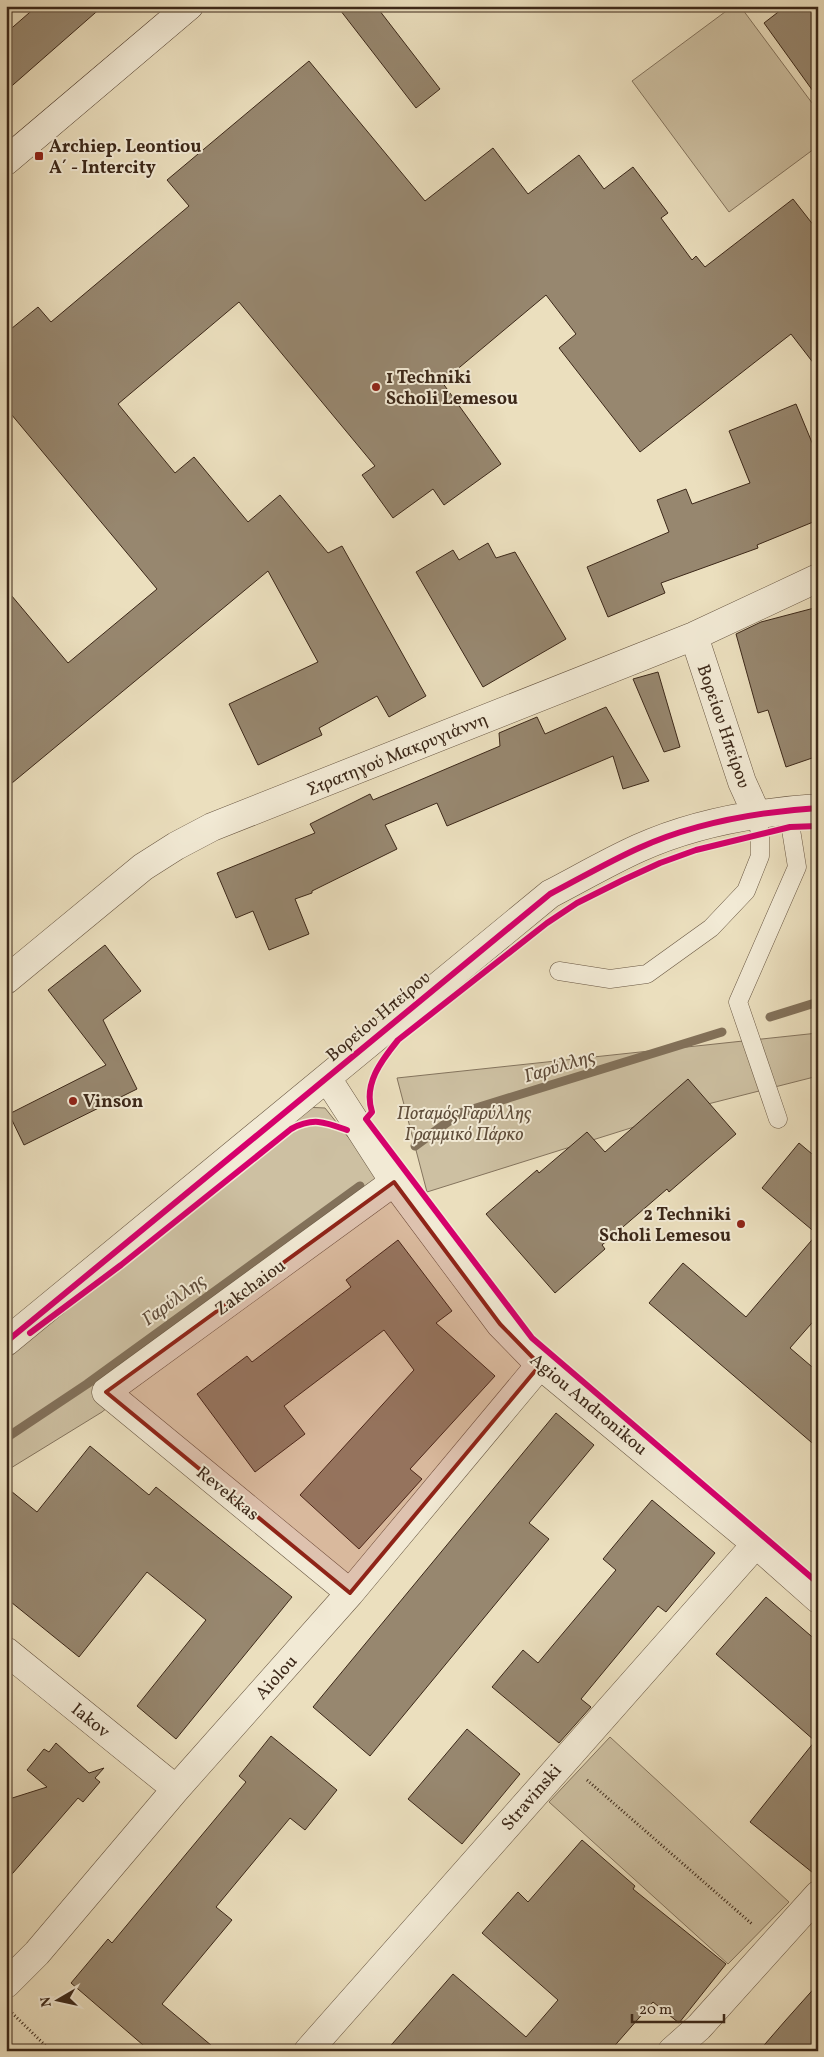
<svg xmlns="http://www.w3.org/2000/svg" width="824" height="2057" font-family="Vollkorn,serif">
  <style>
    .park { fill: #cdc0a2; stroke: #84745e }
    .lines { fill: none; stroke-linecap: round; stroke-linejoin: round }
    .stream { stroke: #82715a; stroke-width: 9 }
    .building { fill: #97876f; stroke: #3c2819 }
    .service-casing { stroke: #685642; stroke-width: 19 }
    .minor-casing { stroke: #685642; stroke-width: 29 }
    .secondary-casing { stroke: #3c2819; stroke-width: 29 }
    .path { stroke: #3c2819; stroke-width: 3; stroke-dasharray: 1 2.5; stroke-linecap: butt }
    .service { stroke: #f2ead5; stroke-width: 18 }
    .minor { stroke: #f2ead5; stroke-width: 28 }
    .secondary { stroke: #f2ead5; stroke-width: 28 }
    .cycleway-casing { stroke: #f2ead5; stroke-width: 9 }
    .cycleway { stroke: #d6006c; stroke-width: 6 }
    .marked { fill: #8f2418; fill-opacity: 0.2; stroke: #8f2418; stroke-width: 4; stroke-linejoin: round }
    .poi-dot { fill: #8f2418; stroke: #f2ead5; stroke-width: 2 }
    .labels { text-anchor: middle; stroke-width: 4; stroke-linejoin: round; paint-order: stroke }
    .poi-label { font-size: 18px; font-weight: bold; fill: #3c2819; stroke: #f2ead5; text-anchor: start }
    .street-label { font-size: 18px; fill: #3c2819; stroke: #f2ead5 }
    .park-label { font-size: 18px; font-style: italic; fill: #604e3b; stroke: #f2ead5 }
    .water-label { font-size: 19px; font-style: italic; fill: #5f4c3a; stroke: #f2ead5 }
  </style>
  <rect width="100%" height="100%" fill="#ebdfbe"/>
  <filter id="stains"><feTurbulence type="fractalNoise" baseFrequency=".004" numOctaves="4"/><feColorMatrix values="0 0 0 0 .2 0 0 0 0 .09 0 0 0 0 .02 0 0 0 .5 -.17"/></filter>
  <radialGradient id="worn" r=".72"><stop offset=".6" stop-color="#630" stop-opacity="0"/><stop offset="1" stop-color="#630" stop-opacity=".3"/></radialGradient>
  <path class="park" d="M733 6H740L818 111V146L729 212 632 81Z
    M818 1033V1076L704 1105 427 1192 397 1078Z
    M279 1106 325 1108 384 1182 102 1412 6 1471V1334Z
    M610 1737 789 1902 728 1964 549 1802Z"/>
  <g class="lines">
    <path class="stream" d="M770 1017 818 1002
      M415 1146 460 1113 722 1032
      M6 1438 87 1384 360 1186"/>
  </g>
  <path class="building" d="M37 6H103L6 91V33Z
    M337 6H376L440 89 416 108Z
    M786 6H809L818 18V98L764 23Z
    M309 61 425 201 493 148 528 194 579 155 604 189 633 167 668 213 661 218 692 260 696 256 705 267 793 199 818 231V369L791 334 640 452 559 348 576 334 546 295 442 382 501 464 444 505 433 489 393 518 362 475 375 466 239 302 118 404 175 473 194 457 248 522 280 495 328 553 342 546 426 696 389 717 377 696 319 728 322 735 258 765 229 704 318 662 268 571 6 788V589L68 663 157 589 6 408V333L38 307 51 322 189 206 167 180Z
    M796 404 818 457V520L757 545 758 548 661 583 665 593 608 617 587 567 669 532 657 500 686 489 692 504 750 483 729 431Z
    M488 543 496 558 515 552 566 639 483 687 416 572 453 550 459 560Z
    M818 607V756L786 767 768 710 758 713 736 634 761 622Z
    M658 672 680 747 664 752 633 679Z
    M606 707 649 781 623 789 613 756 447 826 437 803 385 825 397 849 312 891V893L295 899 309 934 269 950 253 911 236 918 217 873 315 833 310 824 370 794 373 800 500 746 499 733 537 717 545 734Z
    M105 945 141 991 103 1020 137 1089 24 1145 9 1114 106 1065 48 990Z
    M688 1079 736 1134 669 1192 667 1189 602 1245 605 1249 555 1293 486 1214 537 1170 539 1173 587 1132 605 1152Z
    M799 1143 818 1159V1316L790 1348 818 1372V1448L649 1303 683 1263 746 1317 817 1234 762 1188Z
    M398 1240 452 1311 436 1323 495 1376 410 1469 422 1479 359 1549 300 1495 414 1370 384 1330 284 1406 305 1434 255 1472 197 1394 247 1356 252 1362 351 1287 346 1280Z
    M556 1413 594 1445 529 1523 549 1539 370 1756 313 1707Z
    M90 1446 149 1495 156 1487 292 1597 176 1739 137 1706 206 1620 147 1572 79 1657 6 1598V1487L37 1512Z
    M652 1500 715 1553 666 1612 658 1606 581 1699 591 1707 559 1743 492 1687 523 1650 538 1663 616 1570 603 1559Z
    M766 1597 818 1642V1877L750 1822 815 1741 716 1654Z
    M467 1729 520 1774 462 1844 408 1799Z
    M271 1736 337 1790 305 1830 290 1818 216 1907 232 1920 162 2004 218 2051H150L71 1983 108 1939 112 1943 246 1782 239 1776Z
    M56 1743 89 1773 104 1768 95 1778 100 1782 83 1802 78 1798 6 1881V1800L47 1787 27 1770 44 1749 49 1752Z
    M582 1840 635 1886 633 1889 726 1964 679 2023 653 2002 610 2051H386L453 1974 526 2037 558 2000 482 1933 518 1892 528 1902Z
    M818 1984V2051H759L785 2021Z"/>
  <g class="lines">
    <defs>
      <path id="service" d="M559 971 610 979 647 974 711 928 746 891 760 856V835L757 815
        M778 1119 738 1002 797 867 788 811"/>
      <path id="minor" d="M694 636 742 782 757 815
        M6 980 143 867 176 846 212 827 694 636 818 578
        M327 1078 394 1182 500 1324 540 1365 756 1544 818 1599
        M6 1342 550 894C579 879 608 862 639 848 694 823 757 812 818 808
        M350 1593 106 1392 394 1182
        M6 1651 176 1789
        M6 1984 37 1953 176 1789 350 1593 540 1365
        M308 2051 756 1544
        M672 2051 699 2027 818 1895"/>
      <path id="secondary" d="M6 161 189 6"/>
    </defs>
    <use href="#service" class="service-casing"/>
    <use href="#minor" class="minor-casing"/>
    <use href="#secondary" class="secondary-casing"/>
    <path class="path" d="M587 1780 752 1924
      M12 2013 51 2051"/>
    <use href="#service" class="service"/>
    <use href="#minor" class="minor"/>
    <use href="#secondary" class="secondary"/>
    <defs>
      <path id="cycleway" d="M818 826 790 827 696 850 660 863 623 880 577 903 547 923 398 1040C381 1061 363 1084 372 1112L366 1119 532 1338 818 1583
        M30 1333 121 1265 291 1129C313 1117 325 1122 347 1130
        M6 1342 550 894C579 879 608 862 639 848 694 823 757 812 818 808"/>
    </defs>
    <use href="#cycleway" class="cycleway-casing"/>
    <use href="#cycleway" class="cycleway"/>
  </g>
  <path class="marked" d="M394 1182 500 1324 540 1365 350 1593 106 1392Z"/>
  <g class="poi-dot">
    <rect x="34" y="151" width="10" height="10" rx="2.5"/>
    <circle cx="376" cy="387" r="5"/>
    <circle cx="73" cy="1101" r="5"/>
    <circle cx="741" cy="1224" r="5"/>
  </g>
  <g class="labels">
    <g class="poi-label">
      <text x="49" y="152">Archiep. Leontiou<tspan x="49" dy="21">A´ - Intercity</tspan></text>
      <text x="386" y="383">1 Techniki<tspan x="386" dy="21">Scholi Lemesou</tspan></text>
      <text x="83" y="1107">Vinson</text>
      <text x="731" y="1220" text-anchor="end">2 Techniki<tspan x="731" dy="21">Scholi Lemesou</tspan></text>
    </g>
    <g class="street-label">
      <text transform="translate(724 726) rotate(71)" y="6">Βορείου Ηπείρου</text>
      <text transform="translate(397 754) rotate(-22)" y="6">Στρατηγού Μακρυγιάννη</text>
      <text transform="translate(378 1016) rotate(-40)" y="6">Βορείου Ηπείρου</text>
      <text transform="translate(250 1287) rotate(-36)" y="6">Zakchaiou</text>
      <text transform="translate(589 1404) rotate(40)" y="6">Agiou Andronikou</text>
      <text transform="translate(228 1493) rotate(39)" y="6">Revekkas</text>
      <text transform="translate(276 1677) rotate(-48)" y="6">Aiolou</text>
      <text transform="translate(91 1720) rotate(39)" y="6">Iakov</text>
      <text transform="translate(531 1797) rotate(-49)" y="6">Stravinski</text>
    </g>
    <g class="park-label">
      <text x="464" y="1119">Ποταμός Γαρύλλης<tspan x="464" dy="21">Γραμμικό Πάρκο</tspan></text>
    </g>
    <g class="water-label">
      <text transform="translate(559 1065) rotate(-17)" y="7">Γαρύλλης</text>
      <text transform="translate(173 1299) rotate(-36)" y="7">Γαρύλλης</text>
    </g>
  </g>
  <rect width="824" height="2057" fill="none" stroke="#ebdfbe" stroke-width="25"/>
  <rect x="8" y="8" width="809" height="2042" fill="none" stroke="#3c2819" stroke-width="2.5"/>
  <rect x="12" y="12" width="799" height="2032" fill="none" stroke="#3c2819"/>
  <g transform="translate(58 2000) rotate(261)" stroke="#f2ead5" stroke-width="4" paint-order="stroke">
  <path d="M0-4L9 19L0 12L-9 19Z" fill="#3c2819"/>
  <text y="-8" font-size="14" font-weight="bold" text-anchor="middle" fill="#3c2819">N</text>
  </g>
  <path d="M632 2014v8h92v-8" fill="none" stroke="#3c2819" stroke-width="2.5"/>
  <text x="639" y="2014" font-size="15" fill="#3c2819" stroke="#f2ead5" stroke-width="4" paint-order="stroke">20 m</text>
  <rect width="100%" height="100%" filter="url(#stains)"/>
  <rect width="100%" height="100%" fill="url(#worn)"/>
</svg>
